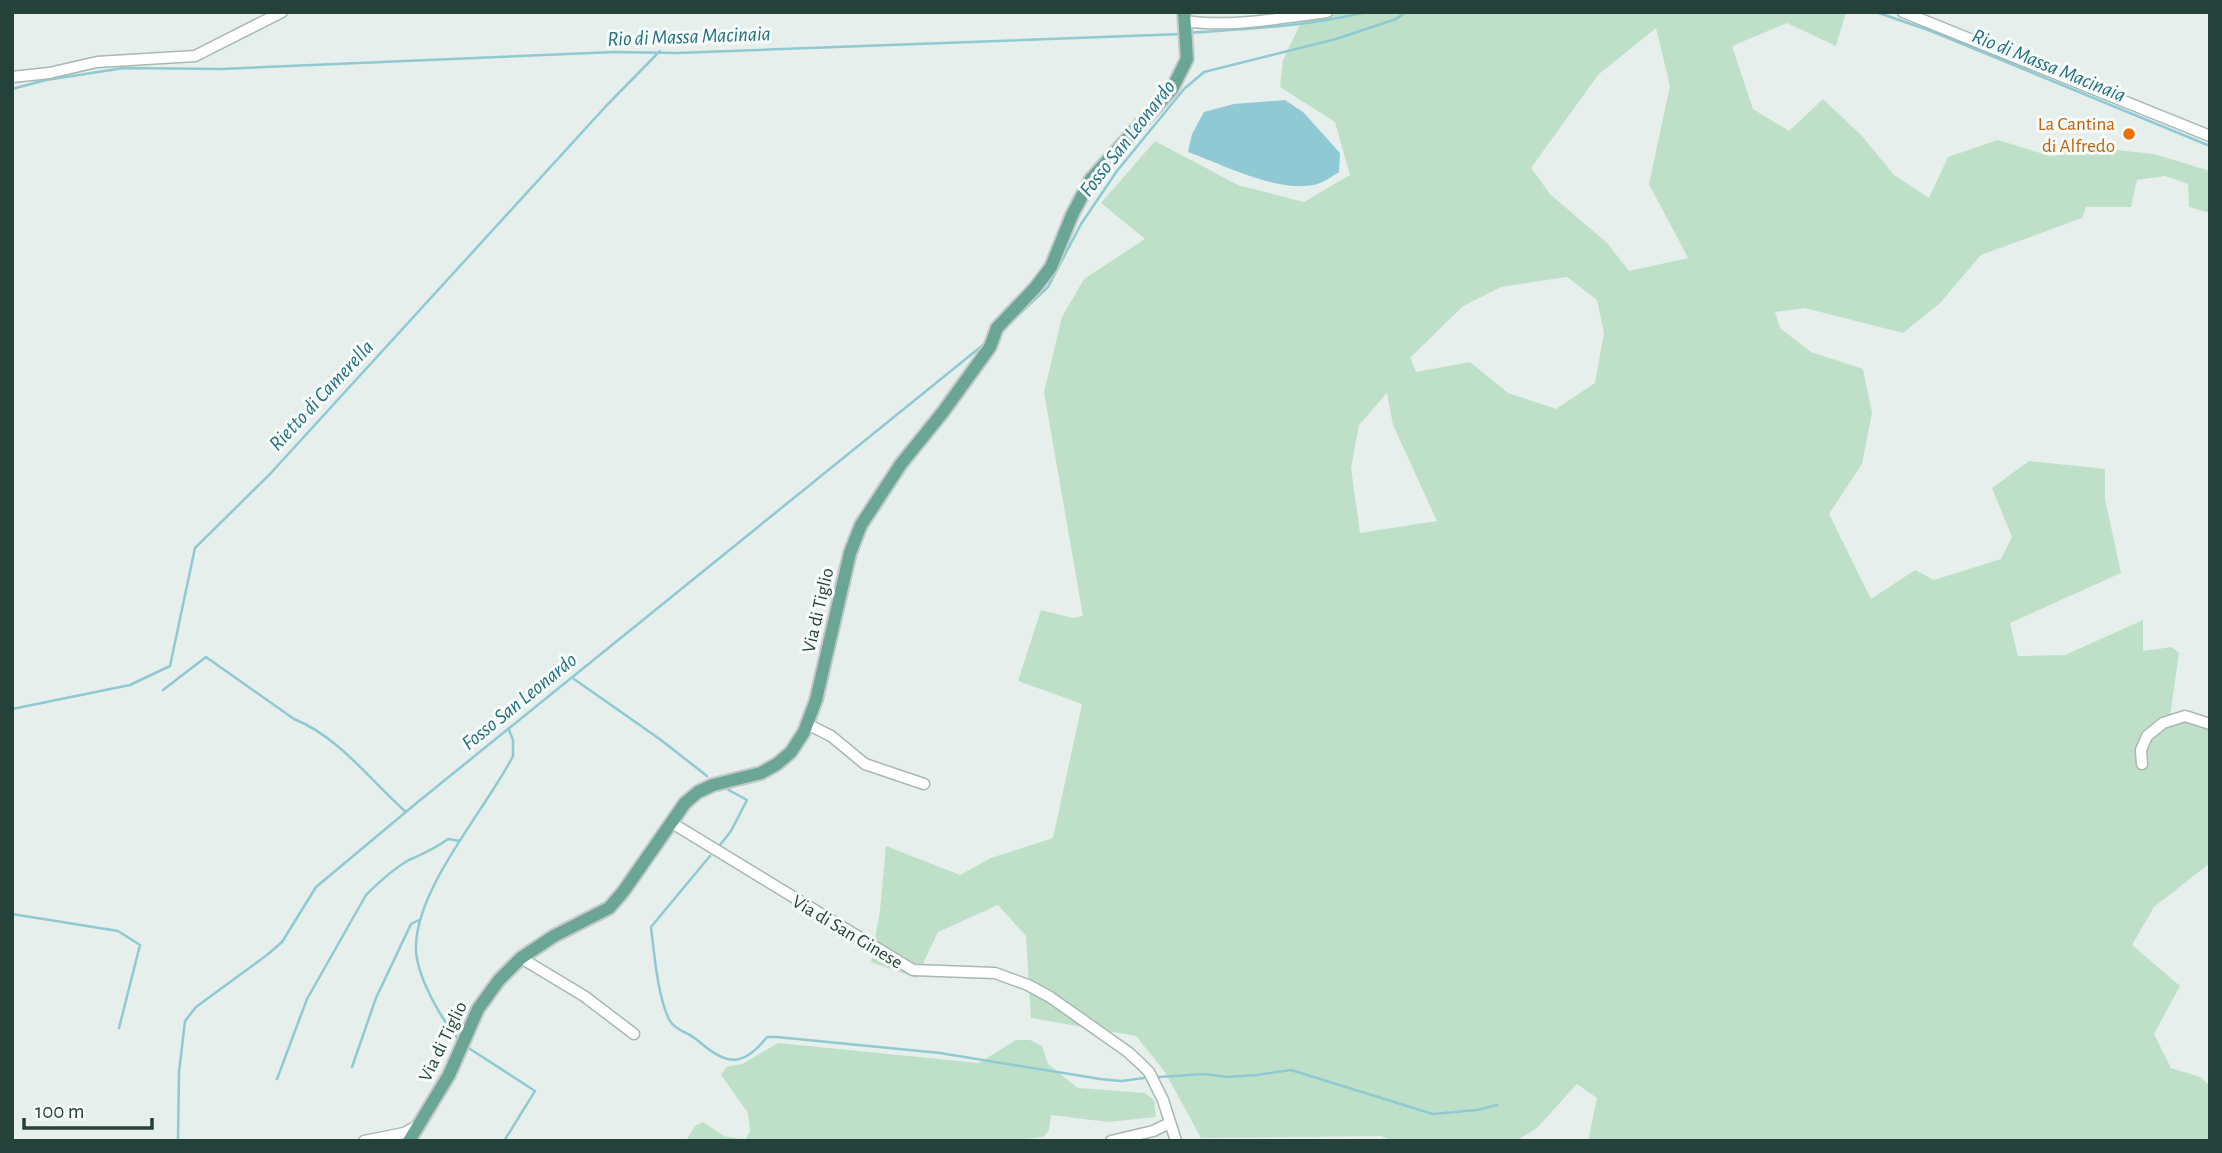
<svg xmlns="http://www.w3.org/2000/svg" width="2222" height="1153" font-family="'Alegreya Sans',sans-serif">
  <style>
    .green { fill: #bfe0c8; fill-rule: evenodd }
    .water { fill: #8ec9d4 }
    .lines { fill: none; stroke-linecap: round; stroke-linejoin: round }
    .stream { stroke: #8ec9d4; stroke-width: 2.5 }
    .minor-casing { stroke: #a8b8b2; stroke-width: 13 }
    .major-casing { stroke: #c2cac8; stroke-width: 16 }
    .minor { stroke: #fff; stroke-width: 10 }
    .major { stroke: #6aa596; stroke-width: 12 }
    .food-dot { fill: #e8710a; stroke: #f7fbf9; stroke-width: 2.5 }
    .labels { text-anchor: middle; stroke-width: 6; stroke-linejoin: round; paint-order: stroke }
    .food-label { font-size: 19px; fill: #c56008; stroke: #f7fbf9; text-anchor: end }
    .street-label { font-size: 19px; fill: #24423a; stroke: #f7fbf9 }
    .water-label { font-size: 21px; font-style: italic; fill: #1c6f80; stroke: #f7fbf9 }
  </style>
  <rect width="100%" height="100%" fill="#e6efeb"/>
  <path class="green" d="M1306 12H1846L1836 46 1787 23 1732 46 1753 109 1789 131 1823 99 1862 136 1894 175 1929 198 1948 157 1998 140 2050 156 2116 150 2154 154 2210 171V213L2189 207 2188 184 2165 176 2137 180 2131 207H2086L2082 218 1981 255 1940 303 1903 333 1805 308 1775 312 1780 328 1811 352 1863 369 1872 413 1862 464 1829 514 1871 599 1915 570 1934 580 2001 559 2012 537 1992 488 2029 461 2105 469V499L2121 573 2010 623 2018 656 2065 655 2143 620V651L2172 647 2179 653 2169 724 2185 721 2210 728V863L2154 907 2132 945 2180 986 2154 1034 2171 1068 2200 1077 2210 1086V1141H1588L1597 1098 1577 1084 1537 1128 1516 1141H1393L1381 1136 1201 1138 1165 1072 1136 1036 1031 1018 1026 936 998 905 938 932 916 978 871 962 880 910 886 846 960 875 991 858 1053 838 1082 704 1018 681 1041 610 1073 618 1083 616 1044 392 1062 317 1084 279 1145 239 1101 203 1155 141 1238 185 1304 202 1350 175 1335 122 1280 87 1283 60ZM1656 28 1670 86 1649 184 1688 258 1629 271 1607 243 1550 194 1531 168 1598 75ZM1567 277 1597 300 1604 333 1595 383 1556 409 1508 393 1470 362 1416 372 1410 358 1463 306 1501 287ZM1387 393 1393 425 1437 521 1360 533 1351 468 1359 425Z
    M1016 1040H1030L1042 1046 1048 1064 1078 1088 1145 1093 1154 1100 1156 1117 1108 1122 1051 1115 1049 1130 1044 1137 1004 1141H686L695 1126 703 1122 724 1136 745 1140 750 1131 748 1113 721 1075 726 1067 742 1064 778 1043 979 1063Z"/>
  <path class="water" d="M1285 100 1303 112 1340 153 1339 172C1331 177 1323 183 1314 185 1275 192 1224 165 1188 152L1192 134 1204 112 1234 104Z"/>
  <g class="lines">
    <path class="stream" d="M1876 12 1931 31 2210 146
      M1188 33C1248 29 1309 26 1367 12
      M12 89 46 80 124 68 222 69 614 52 677 53 1182 34
      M1008 325 1048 287 1081 224 1117 171 1184 89 1204 72 1336 39 1396 19 1406 12
      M574 679 661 740 707 776
      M163 690 206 657 294 719C339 737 370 780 405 811
      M12 709 130 685 170 666 195 548 270 474 607 105 660 51
      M720 845 731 831 747 800 725 788
      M710 856 651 927C654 952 658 1000 670 1021 676 1031 688 1032 696 1039 725 1064 741 1070 767 1037H777L940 1053 1100 1079 1121 1081 1144 1078
      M12 914 118 931 140 945 119 1028
      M459 1040C441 1019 414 973 416 944 419 884 486 809 513 756V740L509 730
      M467 1047 535 1091 504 1141
      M352 1067 376 998 411 924 419 920
      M1159 1077 1204 1074 1228 1077 1257 1075 1291 1070 1433 1114 1477 1110 1497 1105
      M277 1079 307 999 366 895C379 882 393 869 409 860 424 853 435 849 448 839L460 841
      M178 1141 179 1072 185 1021 196 1007 267 955 282 942 316 887 419 801 983 345"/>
    <defs>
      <path id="minor" d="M1903 12 2210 136
        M1185 21C1232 28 1280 18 1327 12
        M12 77 49 73 97 62 195 56 282 12
        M807 724 831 736 865 764 924 784
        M2142 764 2141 750 2147 736 2163 723 2185 716 2210 724
        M672 823 913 970 995 973 1028 985 1050 997 1128 1052 1141 1064 1149 1072 1163 1100 1176 1141
        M521 958 584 996 634 1034
        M364 1141 404 1133 419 1125
        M1111 1141 1153 1131 1170 1123"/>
      <path id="major" d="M409 1141 449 1075 478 1009 499 980 521 958 554 936 609 908 623 892 685 803 698 792 713 785 761 773 777 764 791 752 804 732 816 700 850 553 861 525 901 464 943 412 990 347 997 328 1035 288 1051 267 1072 215 1091 179 1172 89 1187 59 1184 12"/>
    </defs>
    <use href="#minor" class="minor-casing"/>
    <use href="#major" class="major-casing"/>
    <use href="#minor" class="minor"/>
    <use href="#major" class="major"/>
  </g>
  <circle class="food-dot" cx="2129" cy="134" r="7"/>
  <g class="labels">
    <g class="food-label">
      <text x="2115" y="130">La Cantina<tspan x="2115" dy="22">di Alfredo</tspan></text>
    </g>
    <g class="street-label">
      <text transform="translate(817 610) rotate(-77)" y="7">Via di Tiglio</text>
      <text transform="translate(848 931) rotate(31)" y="7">Via di San Ginese</text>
      <text transform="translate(442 1041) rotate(-64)" y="7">Via di Tiglio</text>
    </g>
    <g class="water-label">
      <text transform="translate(689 36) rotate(-2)" y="7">Rio di Massa Macinaia</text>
      <text transform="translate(2049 65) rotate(22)" y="7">Rio di Massa Macinaia</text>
      <text transform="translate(1127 138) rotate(-52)" y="7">Fosso San Leonardo</text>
      <text transform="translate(321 395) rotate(-47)" y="7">Rietto di Camerella</text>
      <text transform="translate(519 701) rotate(-39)" y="7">Fosso San Leonardo</text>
    </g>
  </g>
  <rect width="2222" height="1153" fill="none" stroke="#24423a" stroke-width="28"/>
  <path d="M24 1118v10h128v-10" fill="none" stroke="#24423a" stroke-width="3.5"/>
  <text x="35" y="1118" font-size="21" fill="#24423a" stroke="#f7fbf9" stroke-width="5" paint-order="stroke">100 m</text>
</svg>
